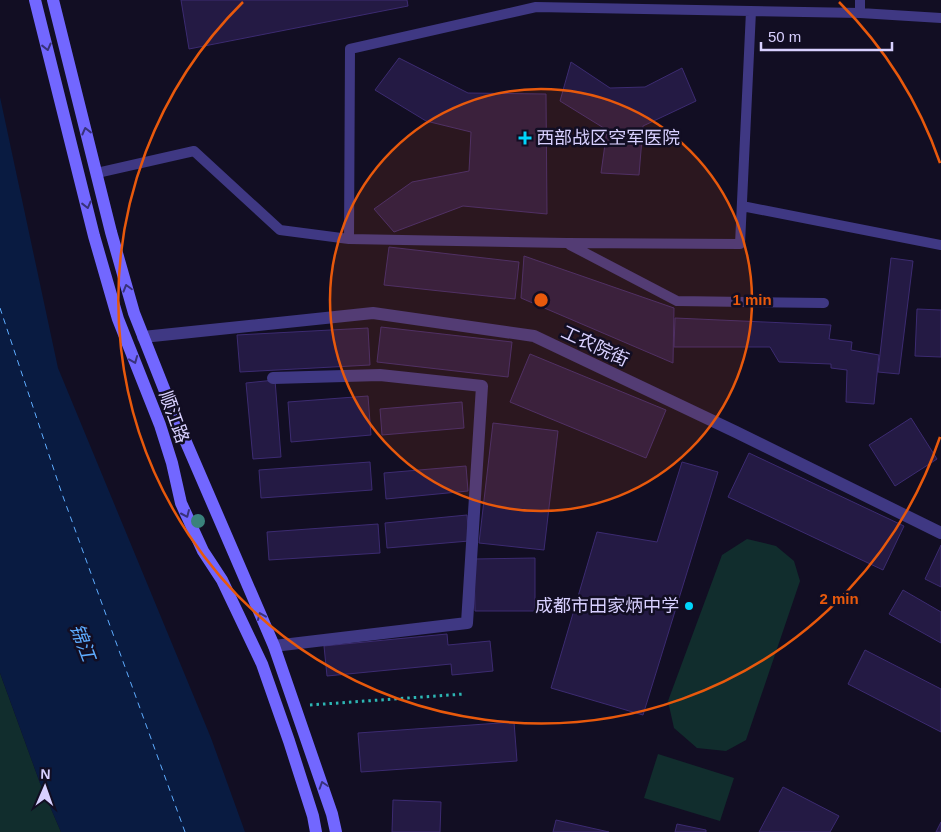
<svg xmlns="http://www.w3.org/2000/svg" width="941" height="832" font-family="Arial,'Noto Sans SC',sans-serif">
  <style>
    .green { fill: #112d2d }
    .water { fill: #091b41 }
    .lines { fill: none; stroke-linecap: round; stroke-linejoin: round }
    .ferry { stroke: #5eacff; stroke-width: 1; stroke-dasharray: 6 5; stroke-linecap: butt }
    .building { fill: #241a44; stroke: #3c2b71 }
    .path { stroke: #2db6b4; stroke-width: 3; stroke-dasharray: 2.5 4; stroke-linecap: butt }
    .lane { stroke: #3f3883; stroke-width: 10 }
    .street { stroke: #3f3883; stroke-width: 12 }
    .secondary { stroke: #7267ff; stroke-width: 12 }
    .tree { fill: #3a827c }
    .oneway { stroke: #38327b }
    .ring { fill: none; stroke: #e8590c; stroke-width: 2.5 }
    .poi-dot { fill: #00d5fb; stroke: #120e23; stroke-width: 2 }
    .labels { text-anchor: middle; stroke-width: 5; stroke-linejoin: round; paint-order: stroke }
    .poi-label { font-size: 18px; fill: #d8d0ff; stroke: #120e23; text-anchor: start }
    .street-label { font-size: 18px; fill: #d8d0ff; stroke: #120e23 }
    .water-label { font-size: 19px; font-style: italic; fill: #5eacff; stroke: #120e23 }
    .centre { fill: #e8590c; stroke: #120e23; stroke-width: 2.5 }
    .ring-label { font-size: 15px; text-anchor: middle; font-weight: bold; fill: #e8590c; stroke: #120e23; stroke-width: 5; stroke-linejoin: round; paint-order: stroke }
  </style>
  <rect width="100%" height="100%" fill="#120e23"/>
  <path class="green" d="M747 539 776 546 794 561 800 581 746 740 726 751 697 748 674 728 668 701 722 555Z
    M0 673 40 783 61 832H0Z
    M658 754 734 778 720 821 644 798Z"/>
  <path class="water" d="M0 97 58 368 211 738 245 832H61L40 783 0 673Z"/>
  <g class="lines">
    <path class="ferry" d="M0 308 61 491 185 832"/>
  </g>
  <path class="building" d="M181 0H407L408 6 189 49Z
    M399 58 468 93 546 94 547 214 463 206 394 232 374 209 412 182 469 171 471 132 426 121 375 90Z
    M571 62 610 88 645 87 682 68 696 101 643 126 639 175 601 173 607 130 560 101Z
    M389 247 519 262 515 299 384 285Z
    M524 256 674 308 673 363 521 298Z
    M891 258 913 261 899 374 878 372Z
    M917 309 941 310V357L915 356Z
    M675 318 831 325 829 339 852 342 851 350 879 355 874 404 846 402 847 370 831 368V364L779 362 770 347H674Z
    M381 327 512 342 508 377 377 362Z
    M368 328 370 365 240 372 237 335Z
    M530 354 666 410 646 458 510 402Z
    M275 380 281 457 253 459 246 383Z
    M368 396 371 435 291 442 288 402Z
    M462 402 464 428 382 435 380 409Z
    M911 418 937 459 895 486 869 445Z
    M493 423 558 431 544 550 479 543Z
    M749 453 904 526 883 570 728 497Z
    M370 462 372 490 261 498 259 470Z
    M682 462 718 472 643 715 551 688 597 532 657 542Z
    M466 466 468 491 386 499 384 473Z
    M467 515 469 541 387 548 385 523Z
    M378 524 380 553 269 560 267 532Z
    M941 545V587L925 579Z
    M535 558V611H475L474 559Z
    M903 590 941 612V643L889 614Z
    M447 634 448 645 490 641 493 671 452 675 451 664 327 676 324 646Z
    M865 650 941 689V732L848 684Z
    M514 722 517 761 361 772 358 733Z
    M783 787 839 816 830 832H759Z
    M393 800 441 802 440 832H392Z
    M556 820 609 832H553Z
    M941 822V832H936Z
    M677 824 706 830V832H675Z"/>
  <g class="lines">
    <path class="path" d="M310 705 464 694"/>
    <path class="lane" d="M860 13V0
      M97 173 194 151 280 230 349 239 567 243 740 244 751 11
      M742 206 941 245
      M349 239 350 49 536 7 860 13 941 18
      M570 245 677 301 824 303"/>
    <path class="street" d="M143 337 373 313 534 336 736 432 941 533
      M273 378 380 375 482 386 467 623 274 646"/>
    <path class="secondary" d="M35 0 94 236 118 319 160 425 172 463 181 503 203 551 222 580 262 664 289 741 313 816 316 832
      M53 0 111 232 134 313 176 419 274 646 332 814 336 832"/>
  </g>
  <circle class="tree" cx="198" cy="521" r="7"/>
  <defs><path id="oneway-chevron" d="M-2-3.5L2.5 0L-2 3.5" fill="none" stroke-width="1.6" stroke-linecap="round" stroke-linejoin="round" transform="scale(1.25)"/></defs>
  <g class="oneway">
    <use href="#oneway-chevron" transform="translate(47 47) rotate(76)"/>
    <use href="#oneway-chevron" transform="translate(86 131) rotate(-104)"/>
    <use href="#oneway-chevron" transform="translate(87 205) rotate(76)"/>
    <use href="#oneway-chevron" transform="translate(127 288) rotate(-106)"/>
    <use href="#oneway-chevron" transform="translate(134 360) rotate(68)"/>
    <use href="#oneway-chevron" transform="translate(186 514) rotate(66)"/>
    <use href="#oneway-chevron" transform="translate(261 616) rotate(-113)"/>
    <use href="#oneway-chevron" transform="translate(323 785) rotate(-108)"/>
  </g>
  <circle cx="541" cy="300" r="211" fill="#e8590c" fill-opacity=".12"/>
  <g class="ring">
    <circle cx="541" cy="300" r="211"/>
    <path d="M940 437A422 422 0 1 1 243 2M839 2A422 422 0 0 1 940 163"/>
  </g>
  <g class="poi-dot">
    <path d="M522.5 130.5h5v5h5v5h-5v5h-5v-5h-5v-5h5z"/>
    <circle cx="689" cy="606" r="5"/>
  </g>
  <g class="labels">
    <g class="poi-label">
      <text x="536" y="144">西部战区空军医院</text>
      <text x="679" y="612" text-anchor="end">成都市田家炳中学</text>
    </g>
    <g class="street-label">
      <text transform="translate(595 346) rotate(25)" y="6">工农院街</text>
      <text transform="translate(174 417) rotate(70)" y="6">顺江路</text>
    </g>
    <g class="water-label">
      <text transform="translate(83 642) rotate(69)" y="7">锦江</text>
    </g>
  </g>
  <circle cx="541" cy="300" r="8" class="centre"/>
  <g class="ring-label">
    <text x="752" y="305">1 min</text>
    <text x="839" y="604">2 min</text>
  </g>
  <g transform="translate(45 787) rotate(2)" stroke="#120e23" stroke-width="4" paint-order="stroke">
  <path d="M0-4L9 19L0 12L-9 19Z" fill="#d8d0ff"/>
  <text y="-8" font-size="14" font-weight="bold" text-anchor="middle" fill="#d8d0ff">N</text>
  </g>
  <path d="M761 42v8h131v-8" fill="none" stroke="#d8d0ff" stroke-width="2.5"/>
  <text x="768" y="42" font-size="15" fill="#d8d0ff" stroke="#120e23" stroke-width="4" paint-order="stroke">50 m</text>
</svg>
